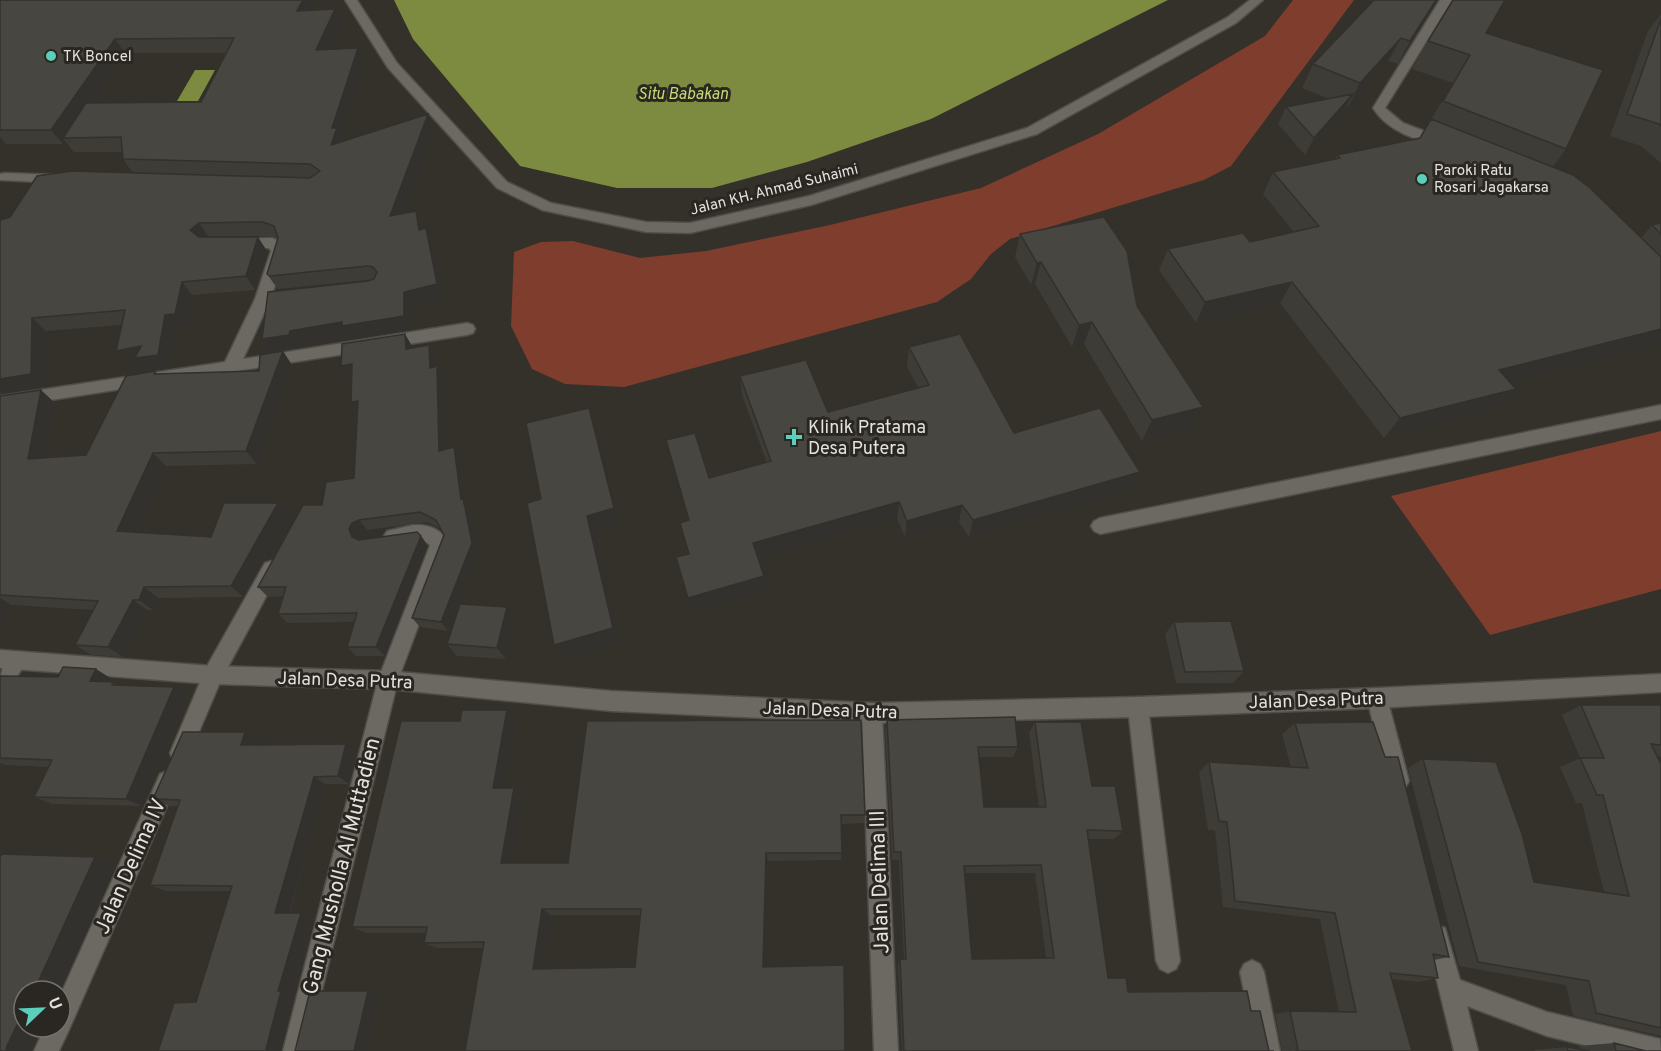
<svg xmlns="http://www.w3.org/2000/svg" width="1661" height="1051" font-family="Overpass,sans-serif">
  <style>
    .green { fill: #7e3d2d }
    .water { fill: #7c8b3f }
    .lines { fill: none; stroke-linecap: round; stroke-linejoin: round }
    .minor-casing { stroke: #504d49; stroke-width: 3 }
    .tertiary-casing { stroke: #504d49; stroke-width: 3 }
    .minor { fill: #6c6862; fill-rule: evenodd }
    .tertiary { fill: #6c6862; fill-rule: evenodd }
    .wall { fill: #3d3c37; fill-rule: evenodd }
    .shaded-wall { fill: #32312d }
    .building { fill: #474640; stroke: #32312d; stroke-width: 1.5; fill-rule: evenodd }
    .poi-dot { fill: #5bcebc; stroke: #2a2722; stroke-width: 2 }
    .labels { text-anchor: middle; stroke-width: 6; stroke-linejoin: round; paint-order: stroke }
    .far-poi-label { font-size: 15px; fill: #e4e2df; stroke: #2a2722; text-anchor: start }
    .far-street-label { font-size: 15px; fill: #e4e2df; stroke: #2a2722 }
    .far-water-label { font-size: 16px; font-style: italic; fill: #c6dc72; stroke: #2a2722 }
    .poi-label { font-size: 18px; fill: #e4e2df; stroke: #2a2722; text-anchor: start }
    .street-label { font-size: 18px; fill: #e4e2df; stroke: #2a2722 }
    .near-street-label { font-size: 21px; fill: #e4e2df; stroke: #2a2722 }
  </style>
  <rect width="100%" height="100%" fill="#34312b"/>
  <path class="green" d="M1293 0H1354L1231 166 1204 180 1010 239 991 254 971 279 937 302 624 387 565 384 532 369 511 326 514 252 541 242 573 241 640 258 706 251 830 225 981 188 1098 134 1265 36Z
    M1661 431V589L1490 635 1391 496Z"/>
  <path class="water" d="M394 0H1168L931 119 807 162 712 188H617L520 166 413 39Z
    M195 70H215L198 101H177Z"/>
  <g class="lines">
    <defs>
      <path id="minor" d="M345 0H357L397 63 507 182 551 203 646 222 690 223 809 196 1027 128 1228 17 1250 0H1263L1236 23 1037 134 811 205 690 233 646 232 542 210 497 188 388 68Z
        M1440 0H1452L1385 108 1403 123 1448 140 1450 143 1443 147C1417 140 1388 132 1373 108Z
        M5 173 60 175 67 179 60 183 0 180V174Z
        M272 238 282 242C292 261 252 339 243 359L467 323 473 325 475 329 473 333 467 335 0 408V396L225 362 255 299 271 251 269 248 236 249 229 244 236 239Z
        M1661 405V419L1100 534 1094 531 1091 526 1094 521 1100 518Z
        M413 525C429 524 442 529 449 544L398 680 307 1051H283L378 680 430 545C418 534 401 547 387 541L384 536 387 531Z
        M272 561 279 563 281 569 221 680 187 760 180 763 173 760 170 753 206 668 265 563Z
        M16 653 23 656 26 662 7 693 0 695C0 679 0 660 16 653Z
        M1377 688 1384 691 1387 698 1409 781 1405 788 1398 791 1391 788 1387 781 1367 698 1370 691Z
        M1138 697 1145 700 1148 707 1180 961 1176 969 1168 973 1160 969 1156 961 1128 707 1131 700Z
        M872 703 879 706 882 713 898 1051H874L862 713 865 706Z
        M167 771 174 774 178 781 68 1032 59 1051H34L45 1027H60V996L160 774Z
        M1437 925 1445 928 1460 980 1547 1012 1660 1039 1661 1051H1609L1547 1036 1467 1006 1478 1051H1454L1426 936 1429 928Z
        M1252 960 1260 964 1264 972 1280 1051H1256L1240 972 1244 964Z"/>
      <path id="tertiary" d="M0 650 213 666 388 671 611 691 872 703 1138 697 1377 688 1661 674V692L1377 708 1138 717 872 723 611 711 388 689 213 684 0 668Z"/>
    </defs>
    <use href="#minor" class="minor-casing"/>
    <use href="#tertiary" class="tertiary-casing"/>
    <use href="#minor" class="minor"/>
    <use href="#tertiary" class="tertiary"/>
  </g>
  <path class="wall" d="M0 0 314 7 312 10 342 23 330 49 364 62 341 135 344 141 428 114 434 129 403 213 416 211 423 225V229L432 242 443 298 411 306V330L350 340 348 336 299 344 298 348 272 352 262 339 368 280 279 289 277 288 267 274 278 238 272 236 209 237H208L267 251 255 290 192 295 186 327 176 329 170 368 147 371 139 362 128 364 121 325 46 331 45 387 0 394V220L133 173 123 159 122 152H74L65 141 63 144H6L0 152ZM125 53H226L201 102 91 103ZM241 176 311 178H310Z
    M1437 0 1398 64 1388 61 1348 107 1347 106 1344 111 1305 155 1278 124 1286 107 1329 99 1302 88 1313 64Z
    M1661 14V163L1641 146 1610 136 1648 31Z
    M1486 33 1566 149 1553 167 1641 238 1652 225 1661 223V344L1510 382 1497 408 1384 438 1280 303 1196 323 1159 270 1168 249 1250 242 1294 232 1263 194 1273 172 1335 159 1337 155 1420 138 1453 83 1412 69 1428 41Z
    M1020 234 1137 306 1192 428 1142 441 1084 344 1072 347 1035 284 1031 285 1015 257Z
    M412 346V348L435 357V367L437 366 443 378 445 449 460 458 466 503 470 508 478 553 448 631 420 627 412 618 444 535 441 529 427 522 367 530 360 533 357 539 359 540 421 536 428 546 385 656H356L347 647 355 622 288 623 278 614 283 596 268 597 258 587 322 505 354 478 357 412 351 402 352 377 349 378Z
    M909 347 1014 433 1131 490 969 537 959 522 905 537 897 519 758 558 766 592 692 613 676 557 688 554 689 520 666 440 709 478 767 463 742 395 740 376 828 412 918 388 907 366Z
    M292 365 257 464 166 466 136 532 211 537 278 503 289 515 243 597 158 598 153 610H147L123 657 91 655 75 645 93 610 11 605 0 621V396L55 403 45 457 86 455 155 371 157 374 259 371Z
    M515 619 506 659 457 656 447 644Z
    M1174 622 1244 671 1233 683H1176L1165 634Z
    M0 676 112 679 111 682 119 685 188 696 142 806 52 804 34 797 48 767 5 765 0 776Z
    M1581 705H1661V757H1657L1661 764V1036L1573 1016 1566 985 1459 966 1408 768 1423 759 1534 882 1604 892 1582 803H1576L1560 767 1580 758 1562 715Z
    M507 710 516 721 504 788 523 797 512 863H568L587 721 865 815 864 823 841 824V860L768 861 765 967 465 1051 483 948H437L424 943 426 933H367L352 927 460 721ZM551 915H640L635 967 543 968Z
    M887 720 1018 747 1013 757H979L984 807H1039L1029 733 1035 722 1092 786 1123 831 1114 839H1088L1108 978 1128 992 1251 1011 1269 1051H1274H902L898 964 900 959H904L899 860H892L885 731ZM964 873H1035L1046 958 972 959Z
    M1295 723 1449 957 1434 960 1438 978 1419 982 1392 979 1412 1051H1282L1275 1014 1290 1011 1339 1012 1320 919 1223 907 1215 830H1208L1199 772 1209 762 1291 767 1282 734Z
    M258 740 257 745 357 752 349 784H325L290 913 314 917 292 994H295L281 1050 196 1002 230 891H166L150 885 178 806H168L153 799Z
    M1614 1043 1646 1051H1661H1535L1534 1050 1567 1047 1580 1049 1579 1046Z"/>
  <path class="shaded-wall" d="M303 0H311L314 7 304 25 297 11Z
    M1436 0H1437L1398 64 1410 41Z
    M335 9 342 23 323 64 316 50Z
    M1401 38 1388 61 1348 107 1360 83Z
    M115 39 125 53 67 138H63L65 141 63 144 51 130Z
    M358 48 364 62 341 135 344 142 331 145 332 128Z
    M1353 94 1344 111 1305 155 1314 138Z
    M428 114 434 129 397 230 390 216Z
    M0 137 6 144 0 152Z
    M416 211 423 225 425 244 419 230Z
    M199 223 209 237 200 244 190 230Z
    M426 228 432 242 443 298 411 306V330L350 340 348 336 299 344 298 348 272 352 262 339 290 331 404 292Z
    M258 237 267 251 255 290 246 276Z
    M1041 262 1035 284 1031 285 1037 263Z
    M182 282 192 295 186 327 176 329 170 368 147 371 139 362 128 364 116 351 141 346 165 315Z
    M1292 282 1280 303 1196 323 1205 302Z
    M32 318 46 331 45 387 0 394V379Z
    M1092 322 1084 344 1072 347 1079 325Z
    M1661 329V344L1481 390 1499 370Z
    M405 334 412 346V361L406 349Z
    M429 345 435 357 436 379 430 368Z
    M283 351 292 365 257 464 246 451Z
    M352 364 360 376 349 378 341 366Z
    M437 366 443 378 446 462 439 451Z
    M1516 389 1497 408 1384 438 1400 418Z
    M41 390 55 403 43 471 28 459Z
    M358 401V413L351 402Z
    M1203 407 1192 428 1142 441 1152 420Z
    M589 408 595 427 620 526 594 533 620 643 563 660 554 645 587 516Z
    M454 447 460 458 466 503 470 508 478 553 448 631 441 622 461 499Z
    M153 453 166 466 131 542 117 531Z
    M1140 472 1131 490 969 537 973 520Z
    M899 502 897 519 755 559 753 543Z
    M278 503 289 515 243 597 231 586Z
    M962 505 959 522 905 537 907 521Z
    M359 520 367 530 360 533 357 539 352 537 349 529 352 523Z
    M421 536 428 546 385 656 376 647Z
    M764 576 766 592 692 613 688 598Z
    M144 587 158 598 153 610 139 600Z
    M0 598 11 605 0 621Z
    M133 600 147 610 123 657 108 647Z
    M507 607 515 619 506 659 497 648Z
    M96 669 112 679 106 690 90 681Z
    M174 687 188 696 142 806 126 799Z
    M507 710 516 721 503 797 493 788Z
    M245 732 258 740 254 753 241 745Z
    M346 744 357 752 349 784 338 776Z
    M0 763 5 765 0 776Z
    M314 777 325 784 288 918 275 913Z
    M514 788 523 797 511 871 501 863Z
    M766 853 768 861 765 971 763 967Z
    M95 857 116 864 60 991H34Z
    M542 909 551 915 543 973 533 969Z
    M301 913 314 917 292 994H295L281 1051H268L266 1049 278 991Z
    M368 991 380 994 367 1051H354Z
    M24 1021V1027H43L32 1051H7L6 1048 18 1023Z"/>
  <path class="building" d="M0 0H303L297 11 335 9 316 50 358 48 332 128H337L331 145 428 114 390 216 416 211 419 230 426 228 437 284 404 292V316L342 326V322L290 331 289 335 262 339 268 292 368 281 374 279 377 272 373 267 367 266 270 276 267 274 278 238 274 226 263 222 199 223 190 230 199 237H258L246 276 182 282 175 314 165 315 158 355 135 358 141 346 116 351 125 310 32 318 31 374 0 379V220L10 217 37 176 72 171 310 178 320 171 310 164 123 159 121 137 63 138 86 103 201 102 234 38 115 39 51 130H0Z
    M1374 0H1436L1410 41 1401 38 1360 83 1313 64Z
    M1453 0H1505L1486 33 1603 70 1566 149 1443 101 1470 55 1428 41Z
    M1661 19V126L1659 124 1627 114Z
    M1353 94 1314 138 1286 107Z
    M1431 119 1573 175 1590 188 1661 257V329L1499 370 1516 389 1400 418 1292 282 1205 302 1168 249 1243 233 1250 242 1319 226 1273 172 1340 158 1337 155 1420 138Z
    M1104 217 1127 251 1137 306 1203 407 1152 420 1092 322 1079 325 1041 262 1037 263 1020 234Z
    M1661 223V234L1652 225Z
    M405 334 406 349 429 345 430 368 437 366 439 451 454 447 461 499 463 498 472 543 441 622 412 618 444 535 436 520 420 512 359 520 352 523 349 529 352 537 359 540 417 532 421 536 376 647H347L357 613 278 614 286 587H258L303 505H322L326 482 354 478 358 401 351 402 352 364 341 366 342 344Z
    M960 334 1014 433 1100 408 1140 472 973 520 962 505 907 521 899 502 753 543 764 576 688 598 676 557 689 554 680 523 689 520 666 440 695 433 709 478 771 461 740 376 806 360 828 412 929 385 909 347Z
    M283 351 246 451 153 453 117 531 211 537 224 503H278L231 586 144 587 139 600H133L108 647 75 645 98 601 0 595V396L41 390 28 459 86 455 126 376 155 371 154 374 259 371 260 355Z
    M589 408 614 508 587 516 613 628 554 645 527 503 541 499 526 423Z
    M460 604 507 607 497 648 447 644Z
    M1231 621 1244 671 1185 672 1174 622Z
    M63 667 96 669 90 681 113 682 112 685 174 687 126 799 34 797 52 760 0 758V676L58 677Z
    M1581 705H1661V745L1651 744 1661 764V1028L1596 1013 1589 981 1478 962 1423 759 1496 762 1522 834 1534 882 1629 896 1603 795H1597L1580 758H1604Z
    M462 710H507L493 788H514L501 863H568L587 721 861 720 865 815H841L842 853H766L763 967 844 965 845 1051H465L484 942 424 943 427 927H352L401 721H460ZM542 909H641L635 967 533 969Z
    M1015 717 1018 747H978L984 807H1046L1035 722H1081L1092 786H1115L1123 831 1087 830 1108 978H1126L1128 992 1247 991 1251 1011H1260L1269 1051H1274H904L900 959H906L901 852H894L887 720ZM1041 865 1054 958 972 959 964 866Z
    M1373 722 1385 757H1398L1449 957 1433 954 1438 978 1390 973 1412 1051H1296L1298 1049 1290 1011 1356 1012 1335 913 1235 901 1227 822 1219 821 1209 762 1308 768 1295 723Z
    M183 732H245L241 745 346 744 338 776 314 777 275 913H301L278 991H281L266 1049 268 1051H158L174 1003 196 1002 232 886 150 885 180 800 153 799Z
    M2 854 95 857 34 991H24V1022L18 1023 6 1048 7 1051H0V857Z
    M310 991H368L354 1051H295Z
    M1614 1043 1646 1051H1661H1616Z
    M1567 1047 1590 1051H1568Z"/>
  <g class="poi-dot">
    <circle cx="51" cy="56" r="6"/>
    <circle cx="1422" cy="179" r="6"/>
    <path d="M791 428h6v6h6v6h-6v6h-6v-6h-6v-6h6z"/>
  </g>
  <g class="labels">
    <g class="far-poi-label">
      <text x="63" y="61">TK Boncel</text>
      <text x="1434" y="175">Paroki Ratu<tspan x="1434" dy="17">Rosari Jagakarsa</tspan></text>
    </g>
    <g class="far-street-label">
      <text transform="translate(774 189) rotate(-14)" y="5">Jalan KH. Ahmad Suhaimi</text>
    </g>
    <g class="far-water-label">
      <text x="683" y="99">Situ Babakan</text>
    </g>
    <g class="poi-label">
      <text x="808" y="433">Klinik Pratama<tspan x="808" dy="21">Desa Putera</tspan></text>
    </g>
    <g class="street-label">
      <text transform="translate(345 680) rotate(2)" y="6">Jalan Desa Putra</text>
      <text transform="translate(1316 700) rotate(-2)" y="6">Jalan Desa Putra</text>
      <text transform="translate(830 710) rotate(2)" y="6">Jalan Desa Putra</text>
    </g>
    <g class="near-street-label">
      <text transform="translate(130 866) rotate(-66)" y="7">Jalan Delima IV</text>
      <text transform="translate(341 866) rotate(-76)" y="7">Gang Musholla Al Muttadien</text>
      <text transform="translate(879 882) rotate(-92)" y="7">Jalan Delima III</text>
    </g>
  </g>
  <g transform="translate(42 1009) rotate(67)"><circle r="28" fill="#2a2722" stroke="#74726e" stroke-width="1.5"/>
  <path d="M0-4.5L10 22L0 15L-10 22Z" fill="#5bcebc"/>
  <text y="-9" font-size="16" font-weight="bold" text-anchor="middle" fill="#e4e2df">U</text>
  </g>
</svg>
